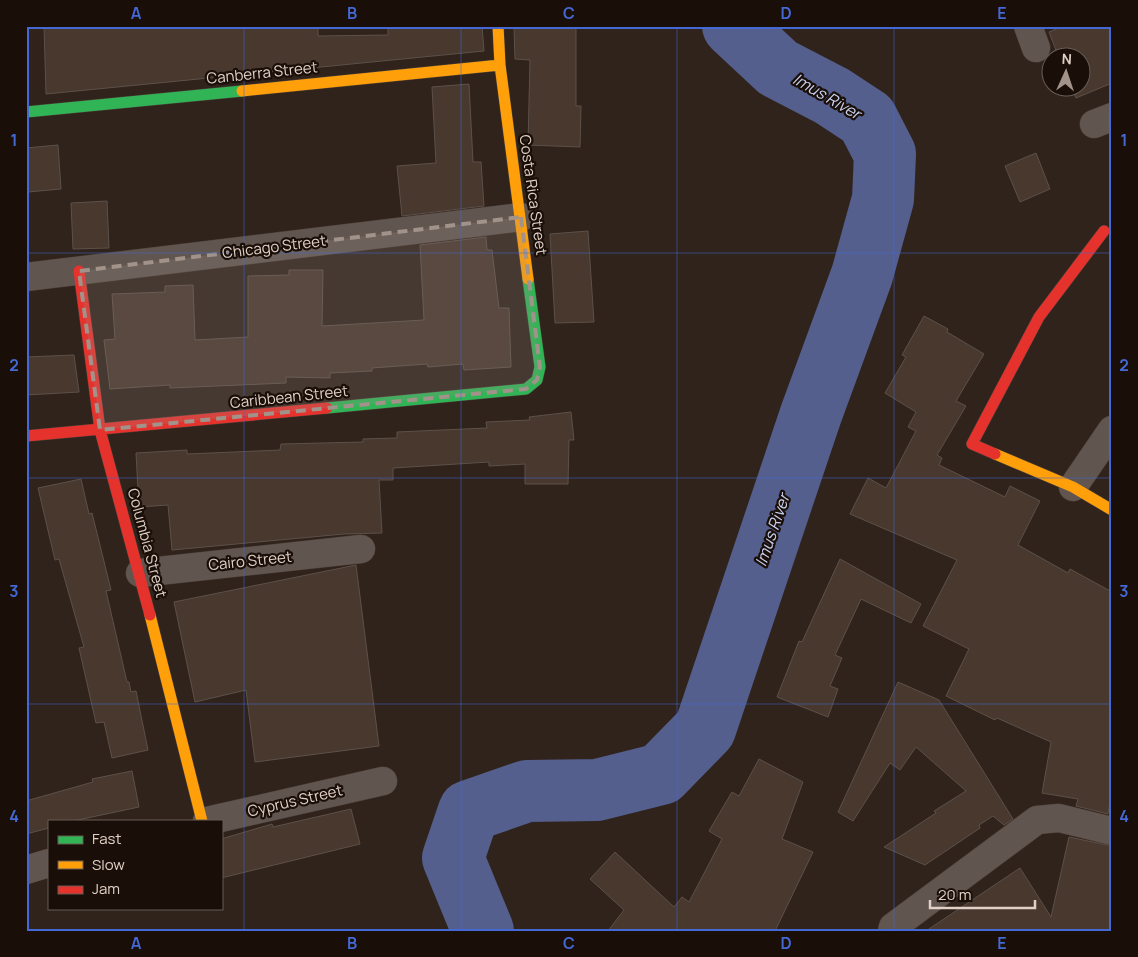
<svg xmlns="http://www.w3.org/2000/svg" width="1138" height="957" font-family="Manrope,sans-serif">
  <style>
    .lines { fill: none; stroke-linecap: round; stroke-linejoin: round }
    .river { stroke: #545f8e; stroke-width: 62 }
    .building { fill: #48382e; stroke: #5c514a }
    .street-casing { stroke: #4c403a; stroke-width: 29 }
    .fast-casing { stroke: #4c403a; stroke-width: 12 }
    .slow-casing { stroke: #4c403a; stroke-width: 12 }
    .jam-casing { stroke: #4c403a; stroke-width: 12 }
    .street { stroke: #61554f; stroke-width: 28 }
    .fast { stroke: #30b455; stroke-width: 11 }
    .slow { stroke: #ff9f0a; stroke-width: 11 }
    .jam { stroke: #e5322d; stroke-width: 11 }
    .marked { fill: #a2938a; fill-opacity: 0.2; stroke: #a2938a; stroke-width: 4; stroke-dasharray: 10 6; stroke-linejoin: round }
    .grid { fill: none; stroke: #4468d4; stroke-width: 1; stroke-opacity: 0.55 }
    .labels { text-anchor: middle; stroke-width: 4.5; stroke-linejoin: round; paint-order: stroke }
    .street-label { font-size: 15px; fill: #e0d0c6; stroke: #190e08 }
    .water-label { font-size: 16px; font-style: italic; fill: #c8d2f1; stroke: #190e08 }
    .neatline { fill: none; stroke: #4468d4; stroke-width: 2 }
    .grid-label { font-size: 16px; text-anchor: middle; font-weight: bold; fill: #4468d4 }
  </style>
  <rect width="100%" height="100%" fill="#30231b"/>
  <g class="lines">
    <path class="river" d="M483 931 453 858 469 811 527 791 597 790 661 774 705 729 811 414 862 275 883 199 885 154 867 119 832 96 778 68 733 26"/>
  </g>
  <path class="building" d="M44 26H318V36L388 35V26H482L484 51 46 94Z
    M514 26H576V106H581L580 147 528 145 530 60 515 59Z
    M1064 26H1112V83L1076 98 1072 88H1080V58H1059L1049 32Z
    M469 84 473 162H481L484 206 402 216 397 166 436 163 432 87Z
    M58 145 61 189 28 192 26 148Z
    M1036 153 1050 189 1020 202 1005 166Z
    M107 201 109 248 73 249 71 203Z
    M588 231 594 322 555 323 550 234Z
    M486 237 487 250H492L499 308H509L511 367 464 370 463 364 428 367 427 364 372 368V371L330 373V378L286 377V383L170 388V385L110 389 104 340 115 339 112 294 165 292V286L193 285 195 340 248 337V276L289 275V270H323L322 326 424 320 420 245Z
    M924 316 948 329 947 332 984 354 956 401 966 406 937 455 942 458 939 465 1005 497 1010 486 1040 501 1018 545 1068 573 1070 569 1112 592V790L1108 814 1076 806 1078 799 1042 793 1051 742 997 718 995 720 946 696 969 649 923 626 957 560 850 514 868 478 886 488 916 431 908 427 916 412 885 393 906 357 902 355Z
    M74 355 79 392 26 395V357Z
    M571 412 574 440H569L568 484H525V464L489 466V462L393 468V480H379L382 533 344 534 172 550 168 505 139 507 136 453 187 450V454L280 450 281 444 363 442V439L397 438V432L487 428 486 422 530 420 529 417Z
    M81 479 89 514 92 513 111 590 106 591 127 682H129L131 692 136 691 148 750 112 758 104 722 96 723 79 648 84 647 59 559 55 560 38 488Z
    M840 559 921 604 911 623 861 599 835 655 842 658 830 686 838 689 828 717 777 697 799 641 802 642Z
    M356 565 379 746 255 762 246 690 195 702 174 602Z
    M898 682 939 700 1013 819 1004 825 993 816 979 825 980 828 925 865 884 847 936 813 934 811 966 791 916 747 900 770 890 763 853 821 838 812Z
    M759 759 803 782 782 839 813 852 775 931H608L624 910 590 879 615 852 674 907 682 897 689 902 722 839 709 831 732 792 739 796Z
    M132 771 139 807 73 821H49V828L26 834V801L93 782 92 779Z
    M351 809 360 844 221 878V839L272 824 273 827Z
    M1069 837 1112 846V931H926L1020 868 1051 917Z"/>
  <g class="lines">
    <defs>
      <path id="street" d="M1028 26 1036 48
        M1094 124 1112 117
        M26 277 521 217
        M1073 487 1112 430
        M140 573 361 549
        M207 821 383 781
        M26 870 49 863
        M892 931 893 927 1037 820 1059 818 1112 831"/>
      <path id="fast" d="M26 112 242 91
        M327 408 526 389 537 380 540 367 528 279"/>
      <path id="slow" d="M498 26 500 65 528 279
        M242 91 500 65
        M995 454 1073 487 1112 510
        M150 615 202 821"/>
      <path id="jam" d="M79 271 100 430 150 615
        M26 436 327 408
        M995 454 972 444 1039 317 1104 231"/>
    </defs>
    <use href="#street" class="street-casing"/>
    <use href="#fast" class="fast-casing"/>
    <use href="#slow" class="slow-casing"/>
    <use href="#jam" class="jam-casing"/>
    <use href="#street" class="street"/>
    <use href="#fast" class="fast"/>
    <use href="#slow" class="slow"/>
    <use href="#jam" class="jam"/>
  </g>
  <path class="marked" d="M521 217 540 367 537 380 526 389 100 430 79 271Z"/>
  <path class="grid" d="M244 26V931M461 26V931M677 26V931M894 26V931M26 253H1112M26 478H1112M26 704H1112"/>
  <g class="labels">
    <g class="street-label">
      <text transform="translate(262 73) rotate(-6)" y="5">Canberra Street</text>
      <text transform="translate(533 195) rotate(82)" y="5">Costa Rica Street</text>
      <text transform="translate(274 247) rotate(-7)" y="5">Chicago Street</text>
      <text transform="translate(289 397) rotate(-6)" y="5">Caribbean Street</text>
      <text transform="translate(147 543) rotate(75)" y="5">Columbia Street</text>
      <text transform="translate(250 561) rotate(-6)" y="5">Cairo Street</text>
      <text transform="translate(295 801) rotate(-13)" y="5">Cyprus Street</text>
    </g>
    <g class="water-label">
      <text transform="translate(827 96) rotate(30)" y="6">Imus River</text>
      <text transform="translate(772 530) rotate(-71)" y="6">Imus River</text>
    </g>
  </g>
  <rect width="1138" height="957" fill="none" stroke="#190e08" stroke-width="55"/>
  <rect x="48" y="820" width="175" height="90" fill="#190e08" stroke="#695c54"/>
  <rect x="58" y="836" width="25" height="8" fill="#30b455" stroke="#695c54"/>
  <text x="92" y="844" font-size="15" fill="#e0d0c6">Fast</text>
  <rect x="58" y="861" width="25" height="8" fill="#ff9f0a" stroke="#695c54"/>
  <text x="92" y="870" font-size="15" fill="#e0d0c6">Slow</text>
  <rect x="58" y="886" width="25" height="8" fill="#e5322d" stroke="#695c54"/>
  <text x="92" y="894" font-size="15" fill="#e0d0c6">Jam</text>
  <g transform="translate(1066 72) rotate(3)"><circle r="24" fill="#190e08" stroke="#695c54"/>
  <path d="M0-4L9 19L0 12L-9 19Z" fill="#a2938a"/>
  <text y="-8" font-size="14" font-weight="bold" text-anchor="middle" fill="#e0d0c6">N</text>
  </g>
  <path d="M930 900v8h105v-8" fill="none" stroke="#e0d0c6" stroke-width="2.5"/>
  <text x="938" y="900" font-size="15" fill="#e0d0c6" stroke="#190e08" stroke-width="4" paint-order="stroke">20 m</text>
  <rect x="28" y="28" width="1082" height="902" class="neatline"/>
  <g class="grid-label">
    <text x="136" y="19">A</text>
    <text x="352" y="19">B</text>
    <text x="569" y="19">C</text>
    <text x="786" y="19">D</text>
    <text x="1002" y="19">E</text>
    <text x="14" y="146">1</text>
    <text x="1124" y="146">1</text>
    <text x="14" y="371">2</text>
    <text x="1124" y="371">2</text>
    <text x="14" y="597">3</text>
    <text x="1124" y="597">3</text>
    <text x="14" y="822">4</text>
    <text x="1124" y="822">4</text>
    <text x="136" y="949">A</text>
    <text x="352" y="949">B</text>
    <text x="569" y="949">C</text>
    <text x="786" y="949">D</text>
    <text x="1002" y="949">E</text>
  </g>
</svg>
